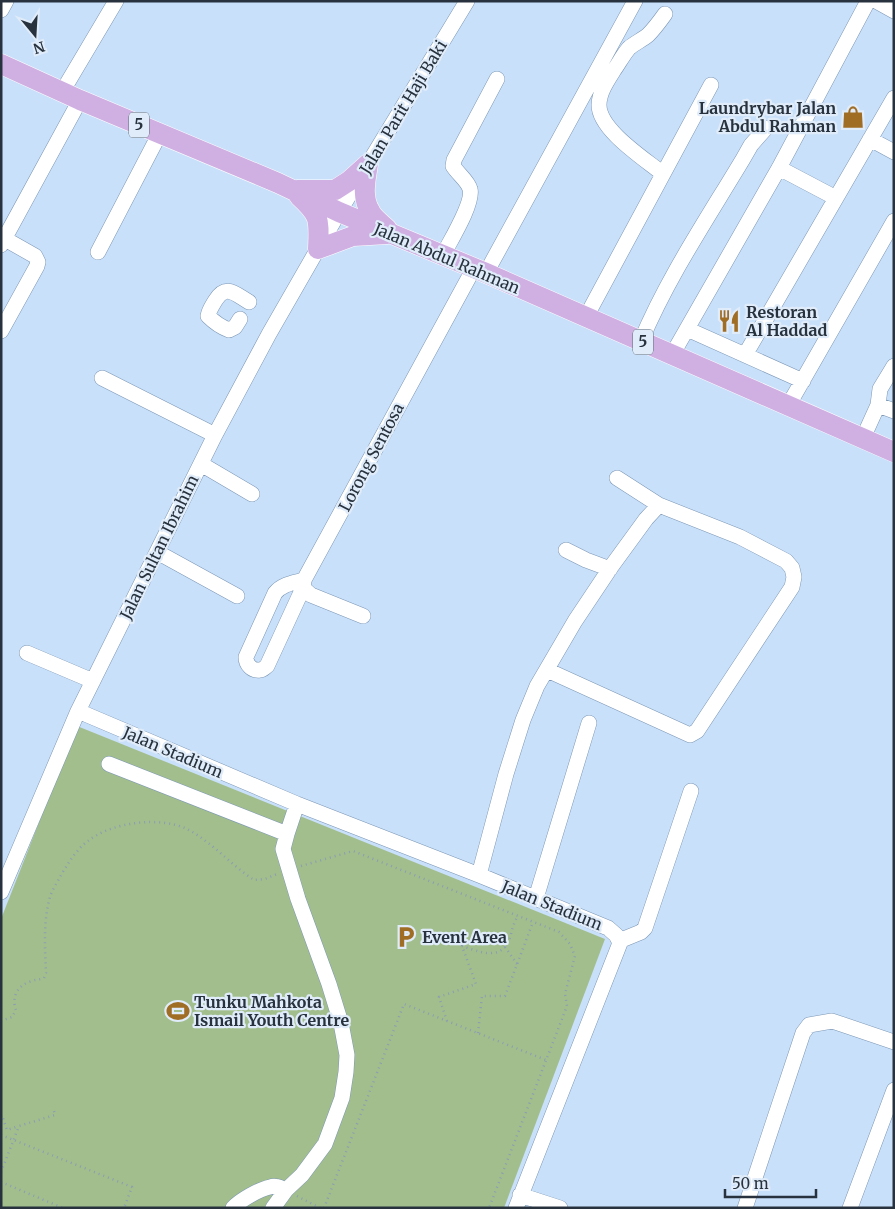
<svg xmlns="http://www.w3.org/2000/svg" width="895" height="1209" font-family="Merriweather,serif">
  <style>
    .green { fill: #a2be8d }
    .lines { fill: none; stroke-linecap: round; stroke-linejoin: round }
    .minor-casing { stroke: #7c97b5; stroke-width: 16 }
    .major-casing { stroke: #fff; stroke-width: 21 }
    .path { stroke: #8b9eb2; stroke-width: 2.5; stroke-dasharray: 1 4; stroke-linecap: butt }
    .minor { stroke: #fff; stroke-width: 15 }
    .major { stroke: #d0b0e2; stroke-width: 20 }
    .labels { text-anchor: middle; stroke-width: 4.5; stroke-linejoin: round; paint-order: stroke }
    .shield { fill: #e0ecf9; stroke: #5e6a76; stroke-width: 1 }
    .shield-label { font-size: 15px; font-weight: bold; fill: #27323e }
    .street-label { font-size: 16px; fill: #27323e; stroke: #e0ecf9 }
    .poi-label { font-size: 16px; font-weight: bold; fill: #27323e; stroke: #e0ecf9; text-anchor: start }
  </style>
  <rect width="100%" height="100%" fill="#c9e0fa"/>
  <path class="green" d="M77 726 605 939 504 1208H1V919Z"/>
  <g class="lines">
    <defs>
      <path id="minor" d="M876 1 894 11
        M1 10 6 1
        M62 92 116 1
        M870 139 894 152
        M779 168 836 198
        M663 174C645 159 599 130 599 105 599 93 607 81 614 70 619 63 623 55 629 48 635 43 642 40 648 35 654 29 660 21 665 14
        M1 245 80 100
        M98 252 160 133
        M443 255C450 241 474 203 470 189 468 181 458 174 453 166L454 160 497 79
        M486 273 635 1
        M586 317 711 85
        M240 319 235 327 229 330C221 327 215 323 208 316 209 310 212 306 215 301 226 283 235 294 249 302
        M687 329 803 381
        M1 331 37 266 38 262 35 256 5 239
        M641 341C668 277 707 219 743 159L751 145 766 128
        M672 355 779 168 868 1
        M745 355 894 98
        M102 378 215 435
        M878 405 880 389 894 366
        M788 406 894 221
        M863 438 878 405 894 411
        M201 464 252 494
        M566 550 586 560 610 569
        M157 552 237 596
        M303 588 267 666C265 667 263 670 260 670 252 671 246 665 246 657L275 593C282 584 293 583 304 580
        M363 616 311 595 303 588 304 580 474 268
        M27 653 93 681
        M547 670 690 735 697 731 792 587 794 577 792 568 786 561 740 537 659 505 617 478
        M78 711 297 804 479 875 608 928 616 935 620 943 516 1208
        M109 764 287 834
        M479 875 506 774 523 720 537 686 575 621 611 567 646 519 659 505
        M1 892 78 711 215 435 269 334 339 212 467 1
        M536 898 589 723
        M619 941 641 932 645 928 691 791
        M520 1195 560 1208
        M233 1208C240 1200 260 1189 270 1187 276 1185 281 1188 286 1190
        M273 1208 286 1190 302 1175 325 1144 342 1098 346 1072 347 1055 341 1023 329 984 298 899 283 849 287 834 297 804
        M745 1208 803 1033 809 1025 832 1021 894 1042
        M850 1208 894 1090"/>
      <path id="major" d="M1 64 80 100 278 183 339 212 486 273 894 452
        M368 164C366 179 361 196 370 211 373 218 382 224 387 229
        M297 190H335L349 181 368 164
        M299 196C321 216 319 220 318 249L353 236 387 234"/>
    </defs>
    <use href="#minor" class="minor-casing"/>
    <use href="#major" class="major-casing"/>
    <path class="path" d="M301 866 353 851 559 932 570 944 575 956 565 994 567 1006 489 1208
      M505 947 517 964
      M1 1021 12 1017 16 1010C11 996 18 985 32 981 36 979 40 980 44 978L46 973C45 948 43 922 50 897 52 890 57 883 60 877 68 863 76 850 88 841 112 822 160 816 187 829 212 842 231 865 254 880L265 879 277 874
      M447 1021 439 997 476 984 462 946C477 951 499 961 508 942 511 937 511 932 513 927 514 923 516 919 518 916
      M478 1033 482 996H505L533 922
      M1 1116 2 1115 7 1130 19 1126
      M1 1135 132 1187 124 1208
      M1 1172 19 1126 55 1115 54 1111
      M1 1182 63 1208
      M297 1196 320 1208
      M324 1208 404 1004 546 1060"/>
    <use href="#minor" class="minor"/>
    <use href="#major" class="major"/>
  </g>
  <defs>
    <symbol id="shop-bare" viewBox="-9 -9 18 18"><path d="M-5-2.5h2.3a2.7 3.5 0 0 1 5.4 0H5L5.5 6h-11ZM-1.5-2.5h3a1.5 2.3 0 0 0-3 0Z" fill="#a06d24" stroke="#e0ecf9" stroke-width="2.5" paint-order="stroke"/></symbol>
    <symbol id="restaurant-bare" viewBox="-9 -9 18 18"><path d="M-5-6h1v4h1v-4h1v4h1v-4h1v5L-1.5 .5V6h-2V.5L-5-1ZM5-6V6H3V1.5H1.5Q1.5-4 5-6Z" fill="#a06d24" stroke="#e0ecf9" stroke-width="2.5" paint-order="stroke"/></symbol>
    <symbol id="parking-bare" viewBox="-9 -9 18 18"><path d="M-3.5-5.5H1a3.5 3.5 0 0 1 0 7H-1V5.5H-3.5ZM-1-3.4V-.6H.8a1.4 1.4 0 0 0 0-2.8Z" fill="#a06d24" stroke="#e0ecf9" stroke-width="2.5" paint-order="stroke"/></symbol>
    <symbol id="stadium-bare" viewBox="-9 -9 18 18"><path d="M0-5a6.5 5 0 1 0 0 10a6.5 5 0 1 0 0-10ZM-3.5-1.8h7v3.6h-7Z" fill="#a06d24" stroke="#e0ecf9" stroke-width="2.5" paint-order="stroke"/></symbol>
  </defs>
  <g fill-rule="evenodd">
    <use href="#shop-bare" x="837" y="101" width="32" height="32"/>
    <use href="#restaurant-bare" x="713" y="305" width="32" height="32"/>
    <use href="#parking-bare" x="390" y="921" width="32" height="32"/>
    <use href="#stadium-bare" x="162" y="995" width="32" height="32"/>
  </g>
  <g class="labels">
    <g class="shield">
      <rect x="129" y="112.5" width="20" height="25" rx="4"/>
      <rect x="633" y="329.5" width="20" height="25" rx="4"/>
    </g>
    <g class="shield-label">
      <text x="139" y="130">5</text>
      <text x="643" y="347">5</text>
    </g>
    <g class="street-label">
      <text transform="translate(403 107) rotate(-59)" y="6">Jalan Parit Haji Baki</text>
      <text transform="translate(447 258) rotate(23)" y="6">Jalan Abdul Rahman</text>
      <text transform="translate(371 457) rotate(-62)" y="6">Lorong Sentosa</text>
      <text transform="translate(159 547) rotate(-64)" y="6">Jalan Sultan Ibrahim</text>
      <text transform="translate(173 752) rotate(23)" y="6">Jalan Stadium</text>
      <text transform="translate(552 905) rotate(22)" y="6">Jalan Stadium</text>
    </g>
    <g class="poi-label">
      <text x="836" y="114" text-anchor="end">Laundrybar Jalan<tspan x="836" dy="18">Abdul Rahman</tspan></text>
      <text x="746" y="318">Restoran<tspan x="746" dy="18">Al Haddad</tspan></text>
      <text x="422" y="943">Event Area</text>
      <text x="194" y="1008">Tunku Mahkota<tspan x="194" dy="18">Ismail Youth Centre</tspan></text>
    </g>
  </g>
  <rect width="895" height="1209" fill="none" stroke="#27323e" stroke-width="5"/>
  <g transform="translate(35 35) rotate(162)" stroke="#e0ecf9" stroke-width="4" paint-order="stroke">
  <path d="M0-4L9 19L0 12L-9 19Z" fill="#27323e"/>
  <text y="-8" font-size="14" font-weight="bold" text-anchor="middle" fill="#27323e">N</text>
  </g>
  <path d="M725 1189v8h91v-8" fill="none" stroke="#27323e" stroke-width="2.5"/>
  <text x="732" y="1189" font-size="15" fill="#27323e" stroke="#e0ecf9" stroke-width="4" paint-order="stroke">50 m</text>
</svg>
